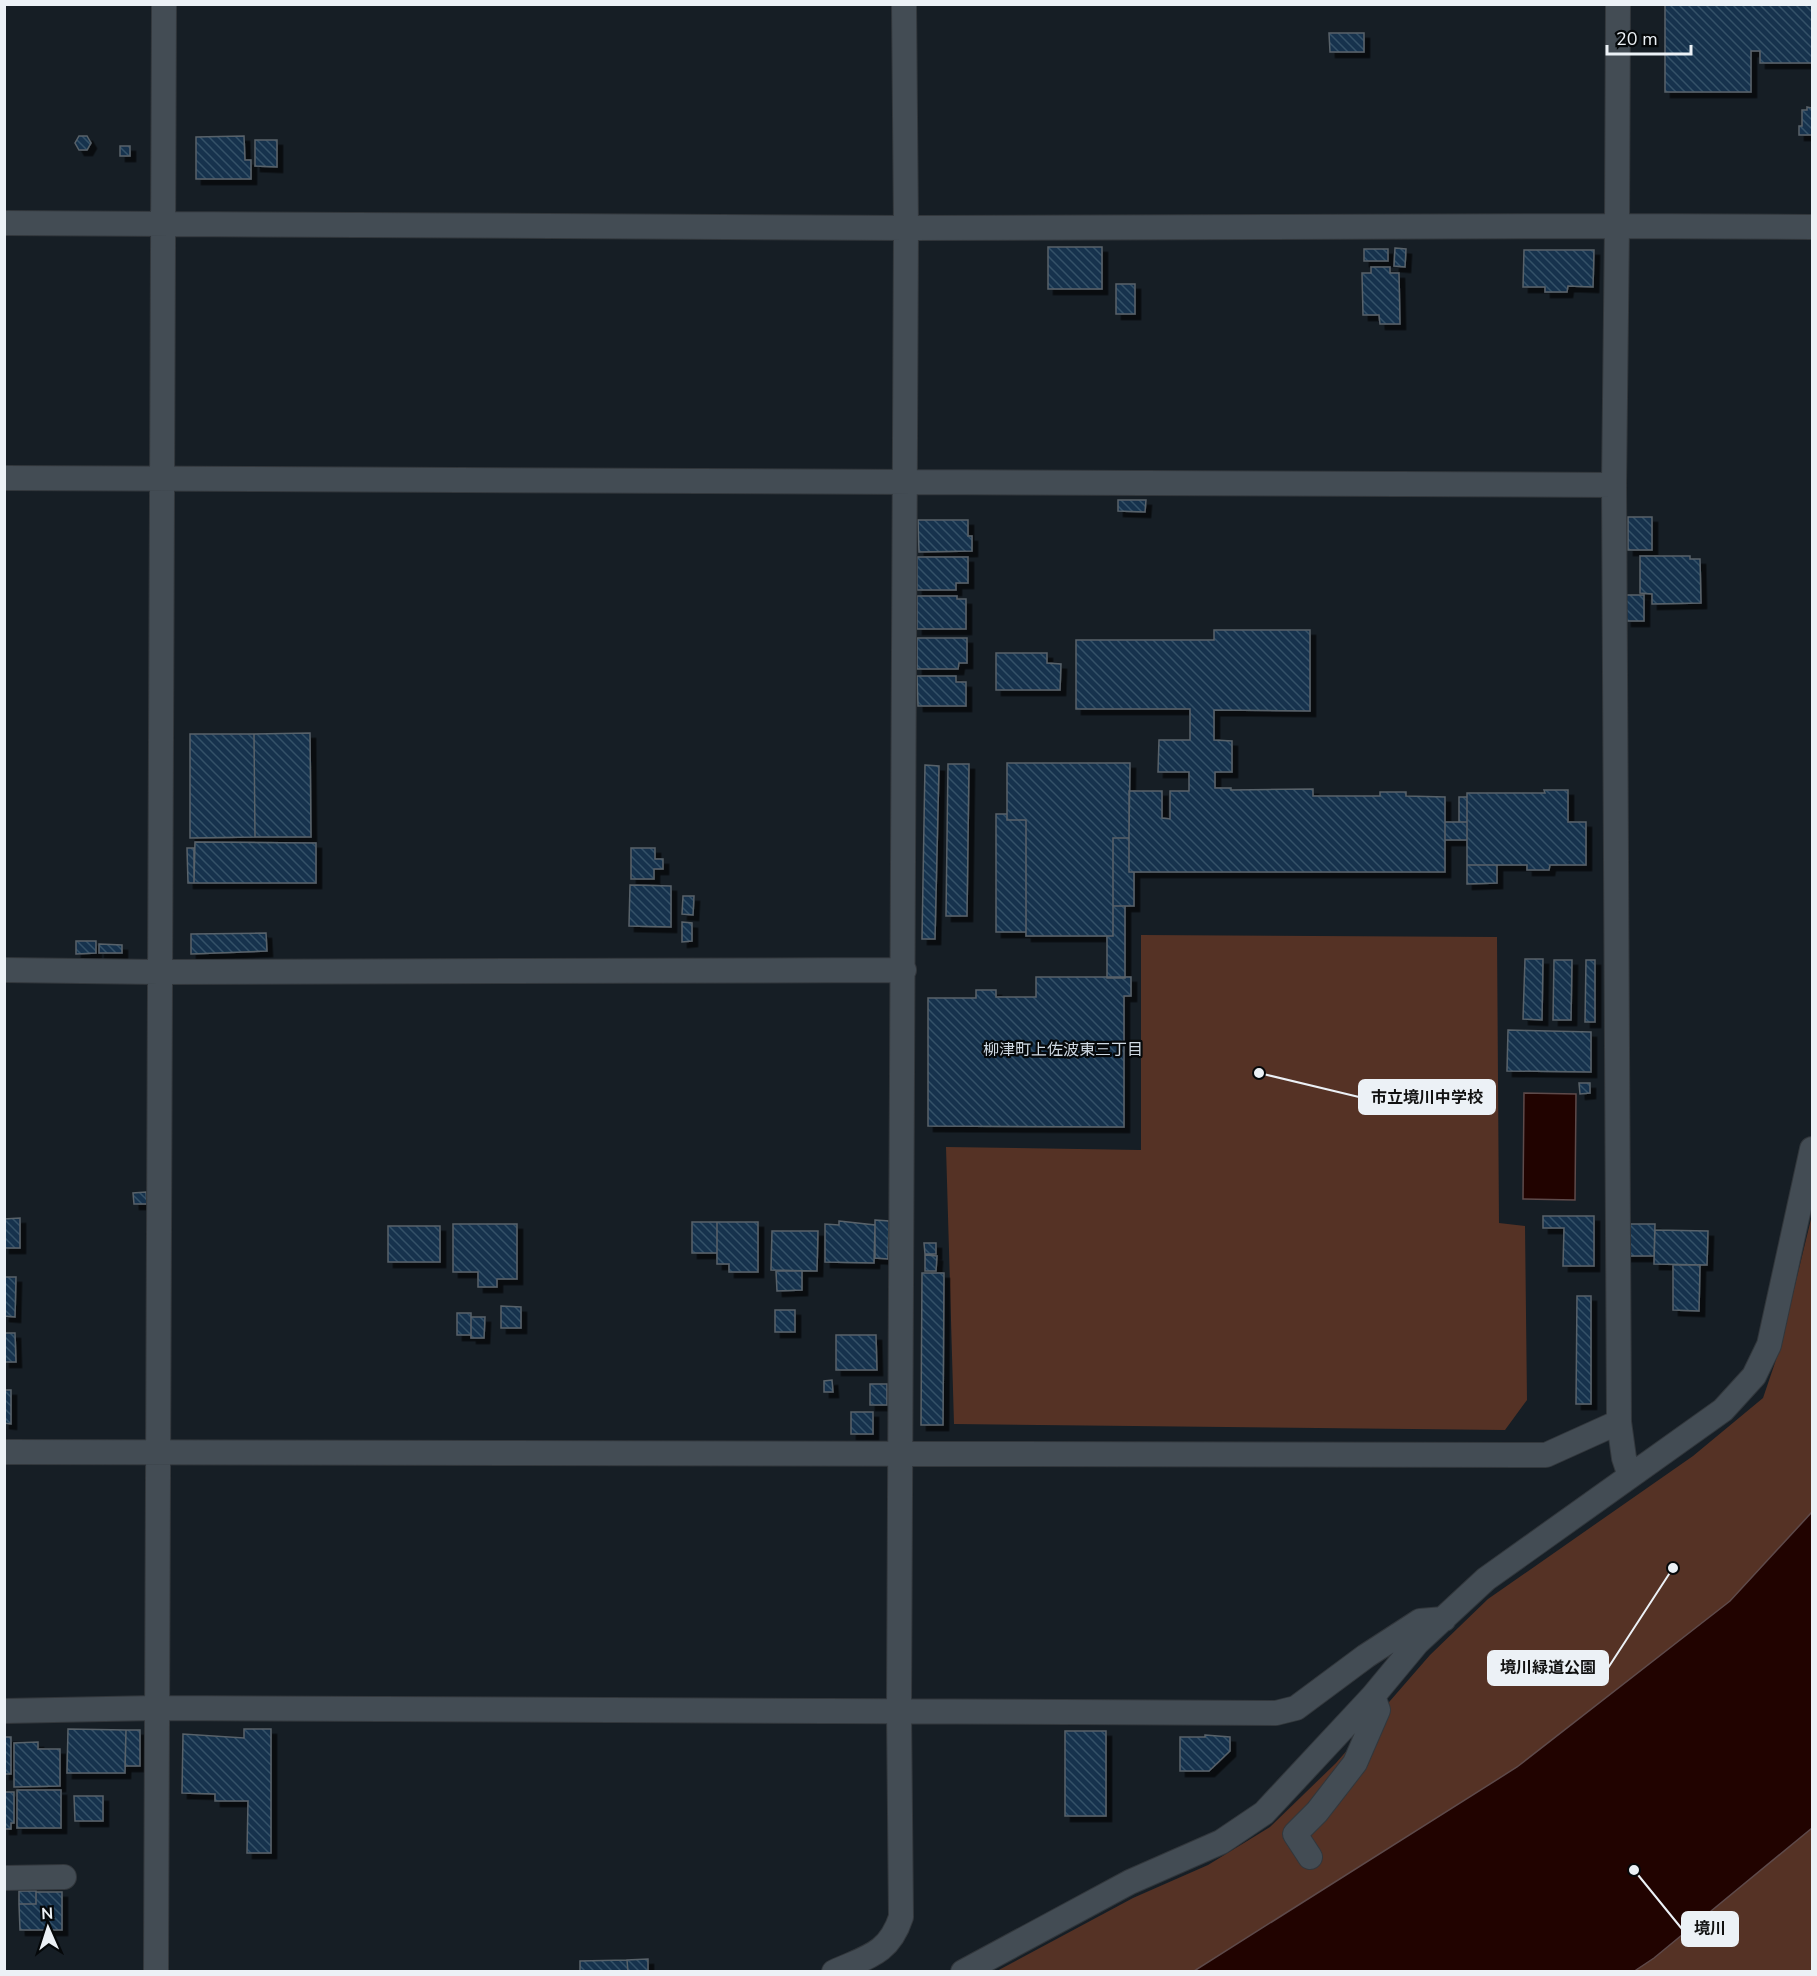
<svg xmlns="http://www.w3.org/2000/svg" width="1817" height="1976" font-family="'Nunito Sans','Noto Sans JP',sans-serif">
  <style>
    .green { fill: #553225 }
    .water { fill: #210300; stroke: #5e4a4a; stroke-width: 1.5 }
    .building { fill: url(#building-back-hatch); stroke: #59626a; stroke-width: 1.5; filter: url(#shadow) }
    .lines { fill: none; stroke-linecap: round; stroke-linejoin: round }
    .street-casing { stroke: #32373c; stroke-width: 26 }
    .street { stroke: #434c54; stroke-width: 24 }
    .labels { text-anchor: middle; stroke-width: 4.5; stroke-linejoin: round; paint-order: stroke }
    .neighbourhood-label { font-size: 16px; fill: #d0dae4; stroke: #05080a }
    .leader { fill: none; stroke: #ecf1f6; stroke-width: 2 }
    .callout-dot { fill: #ecf1f6; stroke: #05080a; stroke-width: 2 }
    .callout { fill: #ecf1f6; stroke: #ecf1f6; stroke-width: 2 }
    .callout-label { font-size: 16px; text-anchor: middle; font-weight: bold; fill: #111 }
  </style>
  <defs>
    <pattern id="building-back-hatch" width="6" height="6" patternUnits="userSpaceOnUse" patternTransform="scale(1.5)"><rect width="6" height="6" fill="#14334d"/><path d="M-1 5l2 2M0 0l6 6M5-1l2 2" fill="none" stroke="#365167"/></pattern>
    <filter id="shadow"><feDropShadow dx="5.5" dy="5.5" stdDeviation="0" flood-color="#0009"/></filter>
  </defs>
  <rect width="100%" height="100%" fill="#161e25"/>
  <path class="green" d="M1141 935 1497 937 1499 1223 1525 1226 1527 1400 1505 1430 954 1424 946 1147 1141 1150Z
    M1812 1215V1971L995 1972 1133 1898 1208 1865 1270 1827 1336 1763 1430 1655 1488 1599 1693 1456 1763 1398 1779 1351Z"/>
  <path class="water" d="M1524 1093 1576 1094 1575 1200 1523 1199Z
    M1812 1512V1828L1654 1958 1633 1972 1194 1971 1517 1767 1730 1601Z"/>
  <path class="building" d="M1665 4H1812V63H1760V51H1751V92H1665Z
    M1329 33H1364V52H1330Z
    M1807 107 1812 108V135H1799V126H1802V110H1807Z
    M79 136H87L91 143 87 150H79L75 143Z
    M244 136 245 160H251V179H196V137Z
    M255 140H277V167L255 166Z
    M120 146H130V156H120Z
    M1048 247H1102V289H1048Z
    M1395 248 1406 249 1405 267 1394 266Z
    M1364 249H1388V261H1364Z
    M1524 250H1594L1593 287 1568 286 1567 292H1545V287H1523Z
    M1371 267H1390V273H1399L1400 324H1380L1379 315H1363L1362 273H1371Z
    M1116 284H1135V314H1116Z
    M1118 500H1146L1145 512 1118 511Z
    M1628 517H1652V550H1628Z
    M918 520H968V536H972V551L919 552Z
    M1640 556H1690V559H1700L1701 603 1652 604V594L1640 593Z
    M917 557H968V583H956V590H917Z
    M1626 595H1644V621H1626Z
    M917 596H957V599H966V629H917Z
    M1214 630H1310V711L1214 710V740L1232 741V772H1215V788H1231V790L1313 789V796H1380V792H1406V796L1445 797V872H1129V791H1162V818L1170 819V791H1189V772H1158L1159 740H1190V709H1076V640H1214Z
    M917 638H967V663H959L958 669H917Z
    M996 653H1047V663L1061 664 1060 690H996Z
    M917 676H956V682H966V706H918Z
    M310 733 311 837H255L254 734Z
    M190 734H254L255 837 190 838Z
    M1007 763H1130L1129 838H1113V936H1026V820H1007Z
    M948 764H969L967 916H946Z
    M925 765 939 766 935 939H922Z
    M1544 790H1568V822H1586V865H1550L1549 870H1527V865H1467V793H1545Z
    M1459 797H1467V822H1459Z
    M996 814H1007V820H1026V932H996Z
    M1445 822H1467V840H1445Z
    M1113 838H1129V872H1134V906H1113Z
    M195 842 316 843V883H194Z
    M187 848H194V883H188Z
    M631 848H655V859H663V869H654V879H631Z
    M1467 865H1497V883L1467 884Z
    M630 885 671 886V927L629 926Z
    M683 896H694L693 915 682 914Z
    M1113 906H1125V978H1107V936H1113Z
    M682 922 692 923V941L682 942Z
    M266 933 267 951 191 954V934Z
    M76 941H96V953L76 954Z
    M99 944 122 945V953H99Z
    M1525 959H1543L1542 1020 1523 1019Z
    M1554 960H1572L1571 1020H1553Z
    M1586 960H1595V1022H1585Z
    M1036 977H1131V996H1124V1127L928 1126V998H976V990H996V997H1036Z
    M1508 1030 1591 1032V1072L1507 1071Z
    M1579 1083H1590V1093L1580 1094Z
    M146 1192 147 1204H134L133 1193Z
    M1543 1216H1594V1266H1563L1564 1228H1543Z
    M20 1218V1248H4V1219Z
    M875 1220 889 1221 888 1259 875 1258Z
    M839 1221 875 1225 874 1263 825 1262V1224L839 1225Z
    M692 1222H717V1253H692Z
    M717 1222H758V1272H729V1264H717Z
    M453 1224H517V1279H497V1287H478V1272H453Z
    M1624 1224H1655L1654 1256H1624Z
    M388 1226H440V1262H388Z
    M1655 1230 1708 1231 1707 1265 1654 1264Z
    M772 1231H818L817 1271 771 1270Z
    M924 1243H936V1254H925Z
    M925 1255 937 1256 936 1271H925Z
    M1673 1265H1700L1699 1311 1673 1310Z
    M776 1271H802V1290L777 1291Z
    M922 1273H944L943 1425H921Z
    M4 1277H16L15 1317 4 1316Z
    M1577 1296H1591V1404H1576Z
    M501 1306 521 1307V1328H501Z
    M775 1310H795V1332H775Z
    M457 1313H471V1335H457Z
    M471 1317H485L484 1338H471Z
    M4 1333H15L16 1362H4Z
    M836 1335H876L877 1370H836Z
    M832 1380 833 1392H824V1381Z
    M870 1384H887V1405H870Z
    M4 1390H11V1424L4 1423Z
    M851 1412H873V1434H851Z
    M68 1729 126 1730 125 1773H67Z
    M244 1729H271V1853H247L248 1801H215V1794L182 1793 183 1734 244 1738Z
    M126 1730H140V1766H125Z
    M1065 1731H1106V1816H1065Z
    M1205 1735 1230 1737V1751L1209 1771H1180V1737H1205Z
    M4 1737H11V1774H4Z
    M38 1742V1749H60V1786L14 1787V1743Z
    M17 1790H61V1828H17Z
    M4 1792H14V1823H11V1829H4Z
    M74 1796H103V1821H75Z
    M19 1891H36V1904H19Z
    M36 1892H62V1930H20L19 1904H36Z
    M648 1959V1972H628L627 1960Z
    M627 1960 628 1972H580V1961Z"/>
  <g class="lines">
    <defs>
      <path id="street" d="M1618 4 1617 226 1812 227
        M4 223 906 228 1617 226 1614 485 1619 1422 1624 1458 1630 1476
        M4 478 1614 485
        M4 970 159 972 904 970
        M4 1452 1546 1455 1619 1422
        M4 1711 156 1708 1276 1713 1296 1708 1366 1656 1420 1621 1444 1619
        M1310 1857 1295 1834 1317 1812 1355 1763 1378 1710 1373 1696
        M4 1878 64 1877
        M156 1972 164 4
        M834 1972C867 1957 889 1954 901 1917L899 1711 906 228 904 4
        M963 1972 1130 1882 1221 1842 1264 1813 1373 1696 1417 1643 1486 1579 1723 1410 1754 1376 1769 1345 1812 1149"/>
    </defs>
    <use href="#street" class="street-casing"/>
    <use href="#street" class="street"/>
  </g>
  <g class="labels">
    <g class="neighbourhood-label">
      <text x="1063" y="1055">柳津町上佐波東三丁目</text>
    </g>
  </g>
  <path class="leader" d="M1259 1073L1359 1097M1673 1568L1608 1668M1634 1870L1682 1929"/>
  <g class="callout-dot">
    <circle cx="1259" cy="1073" r="6"/>
    <circle cx="1673" cy="1568" r="6"/>
    <circle cx="1634" cy="1870" r="6"/>
  </g>
  <g class="callout">
    <rect x="1359" y="1080" width="136" height="34" rx="6"/>
    <rect x="1488" y="1651" width="120" height="34" rx="6"/>
    <rect x="1682" y="1912" width="56" height="34" rx="6"/>
  </g>
  <g class="callout-label">
    <text x="1427" y="1103">市立境川中学校</text>
    <text x="1548" y="1673">境川緑道公園</text>
    <text x="1710" y="1934">境川</text>
  </g>
  <rect width="1817" height="1976" fill="none" stroke="#ecf1f6" stroke-width="12"/>
  <g transform="translate(48 1928) rotate(357)" stroke="#05080a" stroke-width="4.5" paint-order="stroke">
  <path d="M0-4.5L10 22L0 15L-10 22Z" fill="#ecf1f6"/>
  <text y="-9" font-size="16" font-weight="bold" text-anchor="middle" fill="#ecf1f6">N</text>
  </g>
  <path d="M1607 45v9h84v-9" fill="none" stroke="#ecf1f6" stroke-width="3"/>
  <text x="1616" y="45" font-size="18" fill="#ecf1f6" stroke="#05080a" stroke-width="4.5" paint-order="stroke">20 m</text>
</svg>
